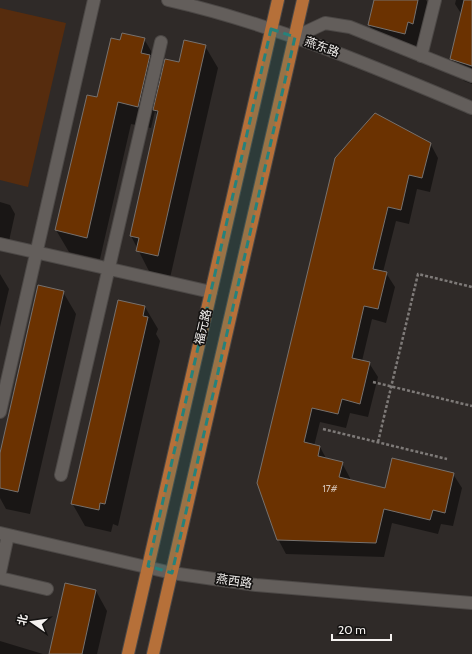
<svg xmlns="http://www.w3.org/2000/svg" width="472" height="654" font-family="Cabin,'Noto Sans SC',sans-serif">
  <style>
    .green { fill: #562c0e }
    .shadow { fill: #0007 }
    .building { fill: #6b3201; stroke: #76716e }
    .lines { fill: none; stroke-linecap: round; stroke-linejoin: round }
    .minor-casing { stroke: #4c4846; stroke-width: 14 }
    .major-casing { stroke: #4c4846; stroke-width: 14 }
    .path { stroke: #7e7a78; stroke-width: 2.5; stroke-dasharray: 3 2; stroke-linecap: butt }
    .minor { stroke: #635e5b; stroke-width: 12 }
    .major { stroke: #b67039; stroke-width: 12 }
    .marked { fill: #26827b; fill-opacity: 0.2; stroke: #26827b; stroke-width: 3; stroke-dasharray: 8 5; stroke-linejoin: round }
    .labels { text-anchor: middle; stroke-width: 3.5; stroke-linejoin: round; paint-order: stroke }
    .number-label { font-size: 10px; fill: #d2c1b4 }
    .street-label { font-size: 12px; fill: #f4f1ef; stroke: #151312 }
  </style>
  <rect width="100%" height="100%" fill="#2f2a28"/>
  <path class="green" d="M0 8 66 23 28 187 0 180Z"/>
  <path class="shadow" d="M375 0H426L429 5 417 56 382 47 369 25Z
    M456 0H472V64L467 63V65L472 67V84L464 81 451 59 462 15 455 4Z
    M144 39 157 61 156 67 162 77 205 46 218 68 170 278 150 273 131 236 158 116 155 111 151 128 131 124 100 259 69 252 56 230 98 98 121 42Z
    M430 143 438 158 430 192 417 189 409 224 396 221 383 272 386 273 395 287 386 323 372 319 362 361 369 363 378 377 368 417 350 413 346 428 320 422 314 446 320 447 327 460 342 463 350 478V481L385 489 453 474 462 488 453 526 441 524 438 534 392 523 384 557 286 554 278 539 336 158Z
    M0 202 10 205 15 214 9 241 0 239Z
    M0 274 9 289 0 327Z
    M63 292 76 314 30 514 6 509 0 498V457Z
    M145 307 158 329 156 334 160 341 118 526 113 524 111 532 85 526 72 503Z
    M96 591 107 611 97 654H50Z
    M0 641 43 654H0Z"/>
  <path class="building" d="M374 0H418L413 24 408 22 405 34 368 25Z
    M464 0H472V66L450 59Z
    M122 33 145 38 141 53 150 55 138 107 118 102 87 238 55 230 87 95 97 97 111 38 120 40Z
    M184 40 206 45 158 256 136 251 139 238 130 236 158 111 153 110 165 59 179 62Z
    M375 113 431 143 422 178 409 175 401 210 388 207 373 269 387 272 378 309 364 306 352 358 370 362 360 404 342 399 338 414 312 408 304 442 320 446 318 456 343 462 339 477 385 488 392 458 454 473 445 513 433 510 430 520 384 509 376 543 277 540 257 483 335 158Z
    M38 285 64 291 18 492 0 488V453Z
    M118 300 145 306 143 316 148 317 105 504 100 503 99 510 71 504Z
    M65 583 96 590 82 654H49Z"/>
  <g class="lines">
    <defs>
      <path id="minor" d="M168 0C274 24 372 66 472 108
        M295 37 325 23 350 27 472 76
        M421 56 435 0
        M0 244 211 292
        M0 412 94 0
        M61 475 161 42
        M0 533 172 573 256 585 472 603
        M0 572 8 535
        M0 578 47 589"/>
      <path id="major" d="M128 654 278 0
        M153 654 303 0"/>
    </defs>
    <use href="#minor" class="minor-casing"/>
    <use href="#major" class="major-casing"/>
    <path class="path" d="M373 382 472 406
      M323 429 447 459
      M378 442 418 274 472 287"/>
    <use href="#minor" class="minor"/>
    <use href="#major" class="major"/>
  </g>
  <path class="marked" d="M271 29 295 37 172 573 148 566Z"/>
  <g class="labels">
    <g class="number-label">
      <text x="330" y="492">17#</text>
    </g>
    <g class="street-label">
      <text transform="translate(322 47) rotate(20)" y="4">燕东路</text>
      <text transform="translate(203 327) rotate(-77)" y="4">福元路</text>
      <text transform="translate(234 581) rotate(8)" y="4">燕西路</text>
    </g>
  </g>
  <g transform="translate(32 622) rotate(283)" stroke="#151312" stroke-width="3" paint-order="stroke">
  <path d="M0-3L7 15L0 10L-7 15Z" fill="#f4f1ef"/>
  <text y="-6" font-size="11" font-weight="bold" text-anchor="middle" fill="#f4f1ef">北</text>
  </g>
  <path d="M332 634v6h59v-6" fill="none" stroke="#f4f1ef" stroke-width="2"/>
  <text x="338" y="634" font-size="12" fill="#f4f1ef" stroke="#151312" stroke-width="3" paint-order="stroke">20 m</text>
</svg>
